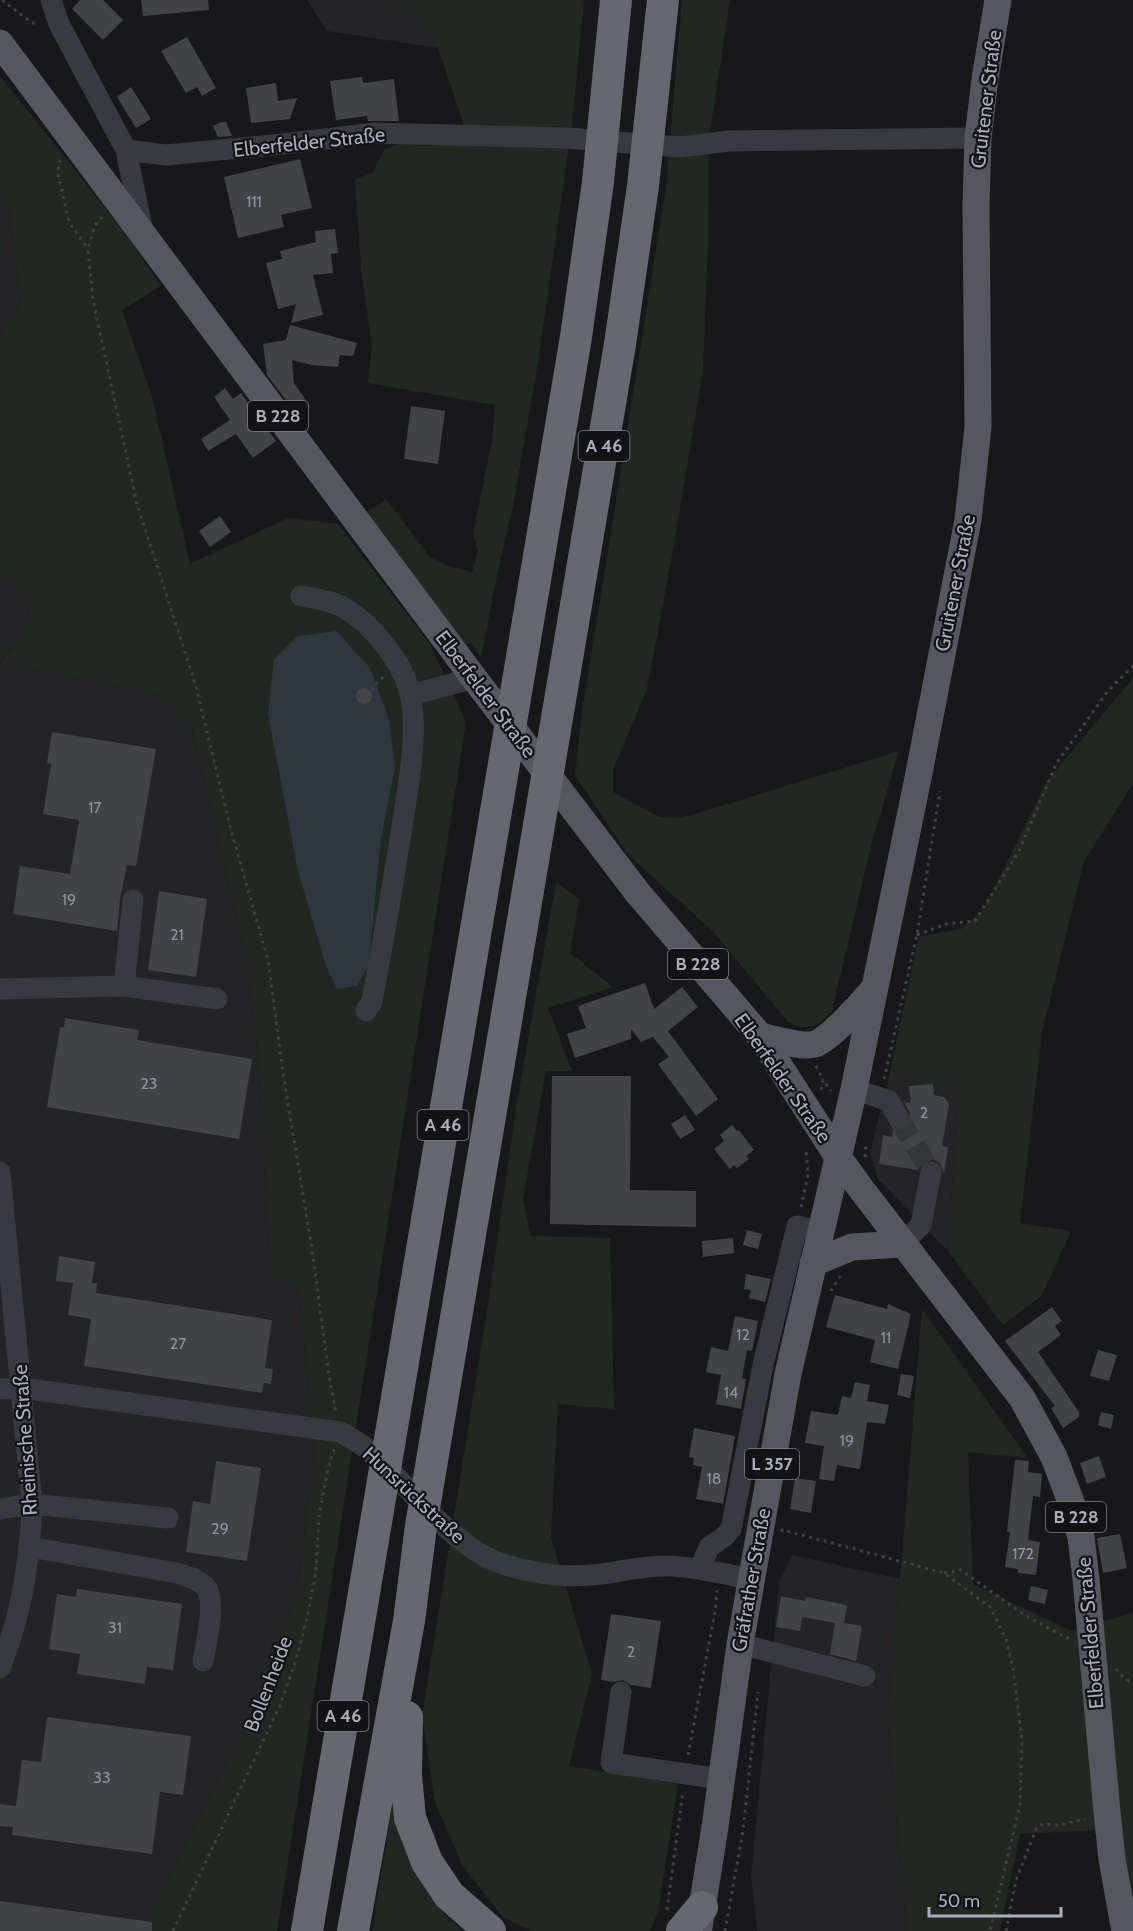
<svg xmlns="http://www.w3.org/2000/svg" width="1133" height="1931" font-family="Cabin,sans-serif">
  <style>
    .built { fill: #242427 }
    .green { fill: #202921; fill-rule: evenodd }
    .water { fill: #2e363f }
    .building { fill: #424347 }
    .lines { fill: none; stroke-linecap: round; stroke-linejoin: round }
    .minor-tunnel { stroke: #35363a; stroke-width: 21; stroke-dasharray: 21 10; stroke-linecap: butt }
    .path { stroke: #3f4146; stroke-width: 3; stroke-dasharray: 3 4.5; stroke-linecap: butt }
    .minor { stroke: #393a3f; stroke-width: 21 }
    .major { stroke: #55565e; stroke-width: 27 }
    .highway { stroke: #656771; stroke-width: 32 }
    .labels { text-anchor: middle; stroke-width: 4.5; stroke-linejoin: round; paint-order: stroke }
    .number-label { font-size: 16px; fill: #90939d }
    .shield { fill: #131315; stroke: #7d8088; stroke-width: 1.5 }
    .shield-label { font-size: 18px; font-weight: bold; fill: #aaaeba }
    .street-label { font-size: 20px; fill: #aaaeba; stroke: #131315 }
  </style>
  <rect width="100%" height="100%" fill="#18181a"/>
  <path class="built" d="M307 0H399L397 9 416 13 438 48 327 31Z
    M0 197 9 210 21 304 0 336Z
    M0 571 27 588 30 626 0 662Z
    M0 663 162 695 191 724 245 954 258 1054 270 1266 299 1290 315 1446 298 1585 257 1707 151 1911 147 1931H0Z
    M888 1081 959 1082 948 1251 878 1179 870 1152Z
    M792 1555 900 1579 887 1714 907 1931H757L751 1875 779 1582Z"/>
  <path class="green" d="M399 0H584L572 124 538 362 514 501 495 585 481 658 471 643H461L364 514 386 499 430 557 448 566 472 572 478 551 473 534 492 440 495 405 368 383 372 347 361 268 355 179 373 173 384 150 404 142 469 140 438 48 416 13 396 9Z
    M682 0H730L709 138 708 241 703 370 673 550 647 689 613 770V792L659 817 682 818 899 751 872 842 832 1010C818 1027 809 1032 788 1022L713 931 628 855 575 775 582 713 666 188Z
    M0 76 126 234 161 286 122 310 152 396 190 564 288 518 338 524 430 644 466 722 277 1931H147L151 1911 257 1707 298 1585 315 1446 299 1290 270 1266 258 1054 245 954 191 724 162 695 0 663 30 626 27 589 0 571V336L21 304 9 210 0 197ZM268 715 395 768 381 839 369 964 326 966 298 872Z
    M1133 678V784L1084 861 1042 1032 1020 1223 1071 1231 1042 1295 1003 1325 948 1251 959 1082 888 1081 919 937 961 929 984 909 1047 781Z
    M556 882 579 899 570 953 613 987 548 1008 572 1071H546L523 1199 531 1236 610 1238 614 1409 558 1404 551 1537 592 1674 569 1766 678 1784 658 1912 650 1931H531L503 1917 462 1865 435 1802 422 1716 488 1305 517 1102Z
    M922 1309 1028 1458 968 1452 973 1584 1071 1631 1133 1613V1921L1115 1829 1020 1834 1000 1931H907L887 1714 903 1545Z
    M393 1800C406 1851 421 1896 463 1931H372Z"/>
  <path class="water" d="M336 631 370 668 389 720 395 768 381 839 369 964 357 986 337 989 326 966 298 872 268 715 274 659 298 636Z"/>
  <path class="building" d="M80 0H103L123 20 103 40 72 9Z
    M141 0H208L209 10 143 16Z
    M187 37 216 88 202 96 197 87 186 93 161 51Z
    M362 77 363 83 394 79 399 121H368L367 116 336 120 330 81Z
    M276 83 278 101 297 98 290 119 251 123 246 88Z
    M131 87 151 119 136 128 117 97Z
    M221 122H226L232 136 218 137 213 126Z
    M300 159 312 208 281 215 284 227 238 238 224 177Z
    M335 229 338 253 331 254 333 273 313 275 323 315 291 323 296 304 278 309 266 263 282 259 280 251 316 242 315 231Z
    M290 325 357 343 353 356 340 355 338 367 312 365 292 360 294 383 310 406 298 416 267 375 263 344 286 340Z
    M225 388 233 399 241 393 276 441 253 458 236 434 208 451 201 439 230 420 214 397Z
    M411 406 445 411 438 464 404 459Z
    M220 516 231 532 210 547 199 531Z
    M356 696a8 8 0 1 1 16 0a8 8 0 1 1-16 0Z
    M52 732 156 749 136 866 127 865 120 899 117 931 13 914 20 866 70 874 79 820 43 814 51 764 47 763Z
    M159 891 207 899 196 977 148 970Z
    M645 983 654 1009 682 987 698 1007 668 1031 718 1099 696 1116 658 1064 669 1057 653 1037 641 1042 631 1029V1039L575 1058 567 1034 586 1028 578 1006Z
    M65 1018 139 1030 137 1040 252 1059 239 1139 47 1107 60 1027 64 1028Z
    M552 1076H631L630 1190 696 1191V1227L550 1224Z
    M933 1084 934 1095 944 1097 949 1104 942 1146 948 1147 944 1174 940 1163 933 1159 922 1163 918 1170 879 1164 883 1135 892 1137 893 1130H905L910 1125V1113L904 1102 911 1103 909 1086Z
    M685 1115 695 1130 680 1139 671 1124Z
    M732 1125 737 1131 739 1130 754 1150 746 1156 749 1159 737 1168 734 1165 730 1169 714 1149 724 1141 720 1135Z
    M747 1230 762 1234 758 1249 743 1245Z
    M733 1238 734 1253 703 1257 702 1241Z
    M59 1256 95 1262 92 1283H97L96 1293 272 1320 265 1368 273 1369 271 1384 264 1383 262 1393 84 1366 91 1319 68 1315 73 1283 56 1281Z
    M746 1274 771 1279 765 1302 749 1298 751 1290 744 1289Z
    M835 1295 887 1309 888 1304 911 1314 898 1369 870 1362 875 1340 826 1327Z
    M1052 1307 1062 1321 1055 1326 1061 1335 1038 1352 1079 1412V1417L1063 1428 1051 1408 1055 1406 1005 1341Z
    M735 1316 758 1321 752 1351 747 1350 742 1378 746 1379 741 1409 716 1404 721 1375 706 1372 711 1347 728 1351Z
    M1098 1350 1117 1355 1109 1381 1090 1376Z
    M901 1374 914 1376 910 1398 897 1395Z
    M855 1382 870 1385 867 1401 889 1405 885 1424 867 1422 860 1469 837 1465 834 1481 819 1479 824 1446 805 1443 811 1411 838 1415 842 1396 851 1398Z
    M1101 1412 1114 1415 1111 1429 1098 1425Z
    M694 1428 735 1436 723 1504 696 1499 702 1467 693 1465 694 1458 689 1457Z
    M1099 1456 1106 1477 1087 1484 1080 1463Z
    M1015 1460 1029 1461 1028 1472 1042 1474 1040 1497 1033 1496 1028 1540 1040 1542 1036 1575 1018 1573V1569L1005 1567 1010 1532H1007Z
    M216 1461 261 1468 247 1561 186 1552 193 1501 210 1504Z
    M795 1478 816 1481 811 1513 790 1509Z
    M1120 1534 1127 1568 1103 1573 1097 1538Z
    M1031 1586 1048 1590 1045 1604 1028 1600Z
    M77 1589 182 1604 173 1670 147 1667 145 1684 77 1674 80 1654 49 1649 57 1594 76 1597Z
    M781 1596 805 1601 806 1597 847 1605 844 1623 862 1626 856 1661 830 1654 835 1623 802 1617 800 1631 776 1627Z
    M611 1614 661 1621 651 1688 631 1685 623 1680 614 1682 601 1680Z
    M47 1717 191 1736 183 1795 160 1792 152 1854 12 1835 13 1827 0 1826V1804L16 1806 22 1760 41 1762Z
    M0 1901 152 1922V1931H0Z"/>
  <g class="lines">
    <path class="minor-tunnel" d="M899 1119 931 1172"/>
    <path class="path" d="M2 0 32 23H39
      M61 160 59 162 58 174 69 222 88 249
      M102 217 95 225 88 249 93 300 137 504 195 683 231 830 268 960 283 1073 312 1249 329 1375 336 1413
      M371 690 384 676
      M917 935 946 924 975 921 1019 851 1056 764 1107 692 1133 666
      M816 1066 823 1080
      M884 1079 917 935 940 791
      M821 1090 823 1080 831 1091
      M865 1157 866 1143
      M801 1207 808 1175 806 1149
      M831 1291 840 1276
      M782 1532V1530L802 1535 944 1573 990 1607 1006 1639 1013 1668 1022 1741 1020 1805 990 1931
      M944 1573 961 1570 1026 1616 1069 1639
      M1116 1669 1125 1679 1133 1682
      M688 1755 715 1612 717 1590
      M667 1910 683 1791
      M173 1931 280 1705 296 1660 308 1614 316 1571 319 1516 327 1473 334 1449
      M725 1931 743 1831 758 1692
      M1006 1931 1016 1880 1037 1827 1043 1824 1059 1825 1085 1819"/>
    <path class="minor" d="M51 0 59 24 126 150 143 232
      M126 150 166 155 283 144 375 133 567 138 680 147 729 141 978 138
      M301 596C312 598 323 599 333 603 365 614 403 661 410 694 419 732 408 787 402 826 393 884 383 943 372 1001L366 1011
      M411 695 474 678
      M124 986 217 999
      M0 989 124 986 133 900
      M854 1089 889 1101 899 1119
      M0 1172 32 1504C30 1561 22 1615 0 1668
      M902 1244 921 1225 931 1172
      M0 1389 22 1388 340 1432C348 1437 359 1442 367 1449 406 1482 436 1527 481 1554 510 1571 558 1578 592 1575 618 1573 643 1565 669 1566 697 1567 724 1574 751 1579
      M0 1509 32 1504 168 1518
      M30 1547 177 1573C187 1576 201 1580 207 1589 216 1605 206 1644 203 1661
      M700 1569 709 1547 724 1537 731 1529 763 1365 797 1226 820 1232
      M740 1644 865 1676
      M621 1692 611 1763 721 1779"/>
    <path class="major" d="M0 43 474 678 637 892 760 1036 838 1157 862 1190 1022 1398 1054 1457 1071 1502 1081 1537 1086 1579 1107 1812 1112 1859 1125 1931
      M760 1036C773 1039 803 1048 815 1044 830 1039 862 1003 873 990
      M813 1263 852 1247 902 1244
      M699 1927 715 1827 740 1644 788 1374 854 1089 918 778 968 520 978 427 976 206 978 138 985 79 998 0"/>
    <path class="highway" d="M407 1717 406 1775 410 1818 427 1862 449 1895 490 1931
      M307 1931 576 337 598 182 616 0
      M353 1931 409 1621 421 1526 620 344 643 186 663 0
      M682 1931 702 1907"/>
  </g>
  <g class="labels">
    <g class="number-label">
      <text x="254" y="207">111</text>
      <text x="95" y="813">17</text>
      <text x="69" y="905">19</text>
      <text x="177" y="940">21</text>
      <text x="149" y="1089">23</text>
      <text x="924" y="1118">2</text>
      <text x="743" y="1340">12</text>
      <text x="886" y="1343">11</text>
      <text x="178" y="1349">27</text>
      <text x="731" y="1398">14</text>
      <text x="847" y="1446">19</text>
      <text x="714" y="1484">18</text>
      <text x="220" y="1534">29</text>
      <text x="1023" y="1559">172</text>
      <text x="115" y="1633">31</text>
      <text x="631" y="1657">2</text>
      <text x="102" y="1783">33</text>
    </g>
    <g class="shield">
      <rect x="248" y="401" width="60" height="30" rx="4.5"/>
      <rect x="578.5" y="431" width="51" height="30" rx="4.5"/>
      <rect x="668" y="949" width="60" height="30" rx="4.5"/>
      <rect x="417.5" y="1110" width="51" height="30" rx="4.5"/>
      <rect x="745" y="1449" width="54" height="30" rx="4.5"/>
      <rect x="1046" y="1502" width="60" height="30" rx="4.5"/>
      <rect x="317.5" y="1701" width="51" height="30" rx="4.5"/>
    </g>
    <g class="shield-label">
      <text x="278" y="422">B 228</text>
      <text x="604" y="452">A 46</text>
      <text x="698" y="970">B 228</text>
      <text x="443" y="1131">A 46</text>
      <text x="772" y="1470">L 357</text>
      <text x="1076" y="1523">B 228</text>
      <text x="343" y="1722">A 46</text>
    </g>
    <g class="street-label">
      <text transform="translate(986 99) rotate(-83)" y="7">Gruitener Straße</text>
      <text transform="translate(309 142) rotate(-6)" y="7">Elberfelder Straße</text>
      <text transform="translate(955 583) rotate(-79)" y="7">Gruitener Straße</text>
      <text transform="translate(486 694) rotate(53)" y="7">Elberfelder Straße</text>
      <text transform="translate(783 1078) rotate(55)" y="7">Elberfelder Straße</text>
      <text transform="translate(25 1440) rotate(-94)" y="7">Rheinische Straße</text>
      <text transform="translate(414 1495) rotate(43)" y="7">Hunsrückstraße</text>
      <text transform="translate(751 1580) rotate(-80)" y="7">Gräfrather Straße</text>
      <text transform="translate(1090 1633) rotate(-95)" y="7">Elberfelder Straße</text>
      <text transform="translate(268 1684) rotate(-69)" y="7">Bollenheide</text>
    </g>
  </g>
  <path d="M929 1907v9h132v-9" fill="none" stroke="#aaaeba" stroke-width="3"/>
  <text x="938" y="1907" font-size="18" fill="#aaaeba" stroke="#131315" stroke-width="4.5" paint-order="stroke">50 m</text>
</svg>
